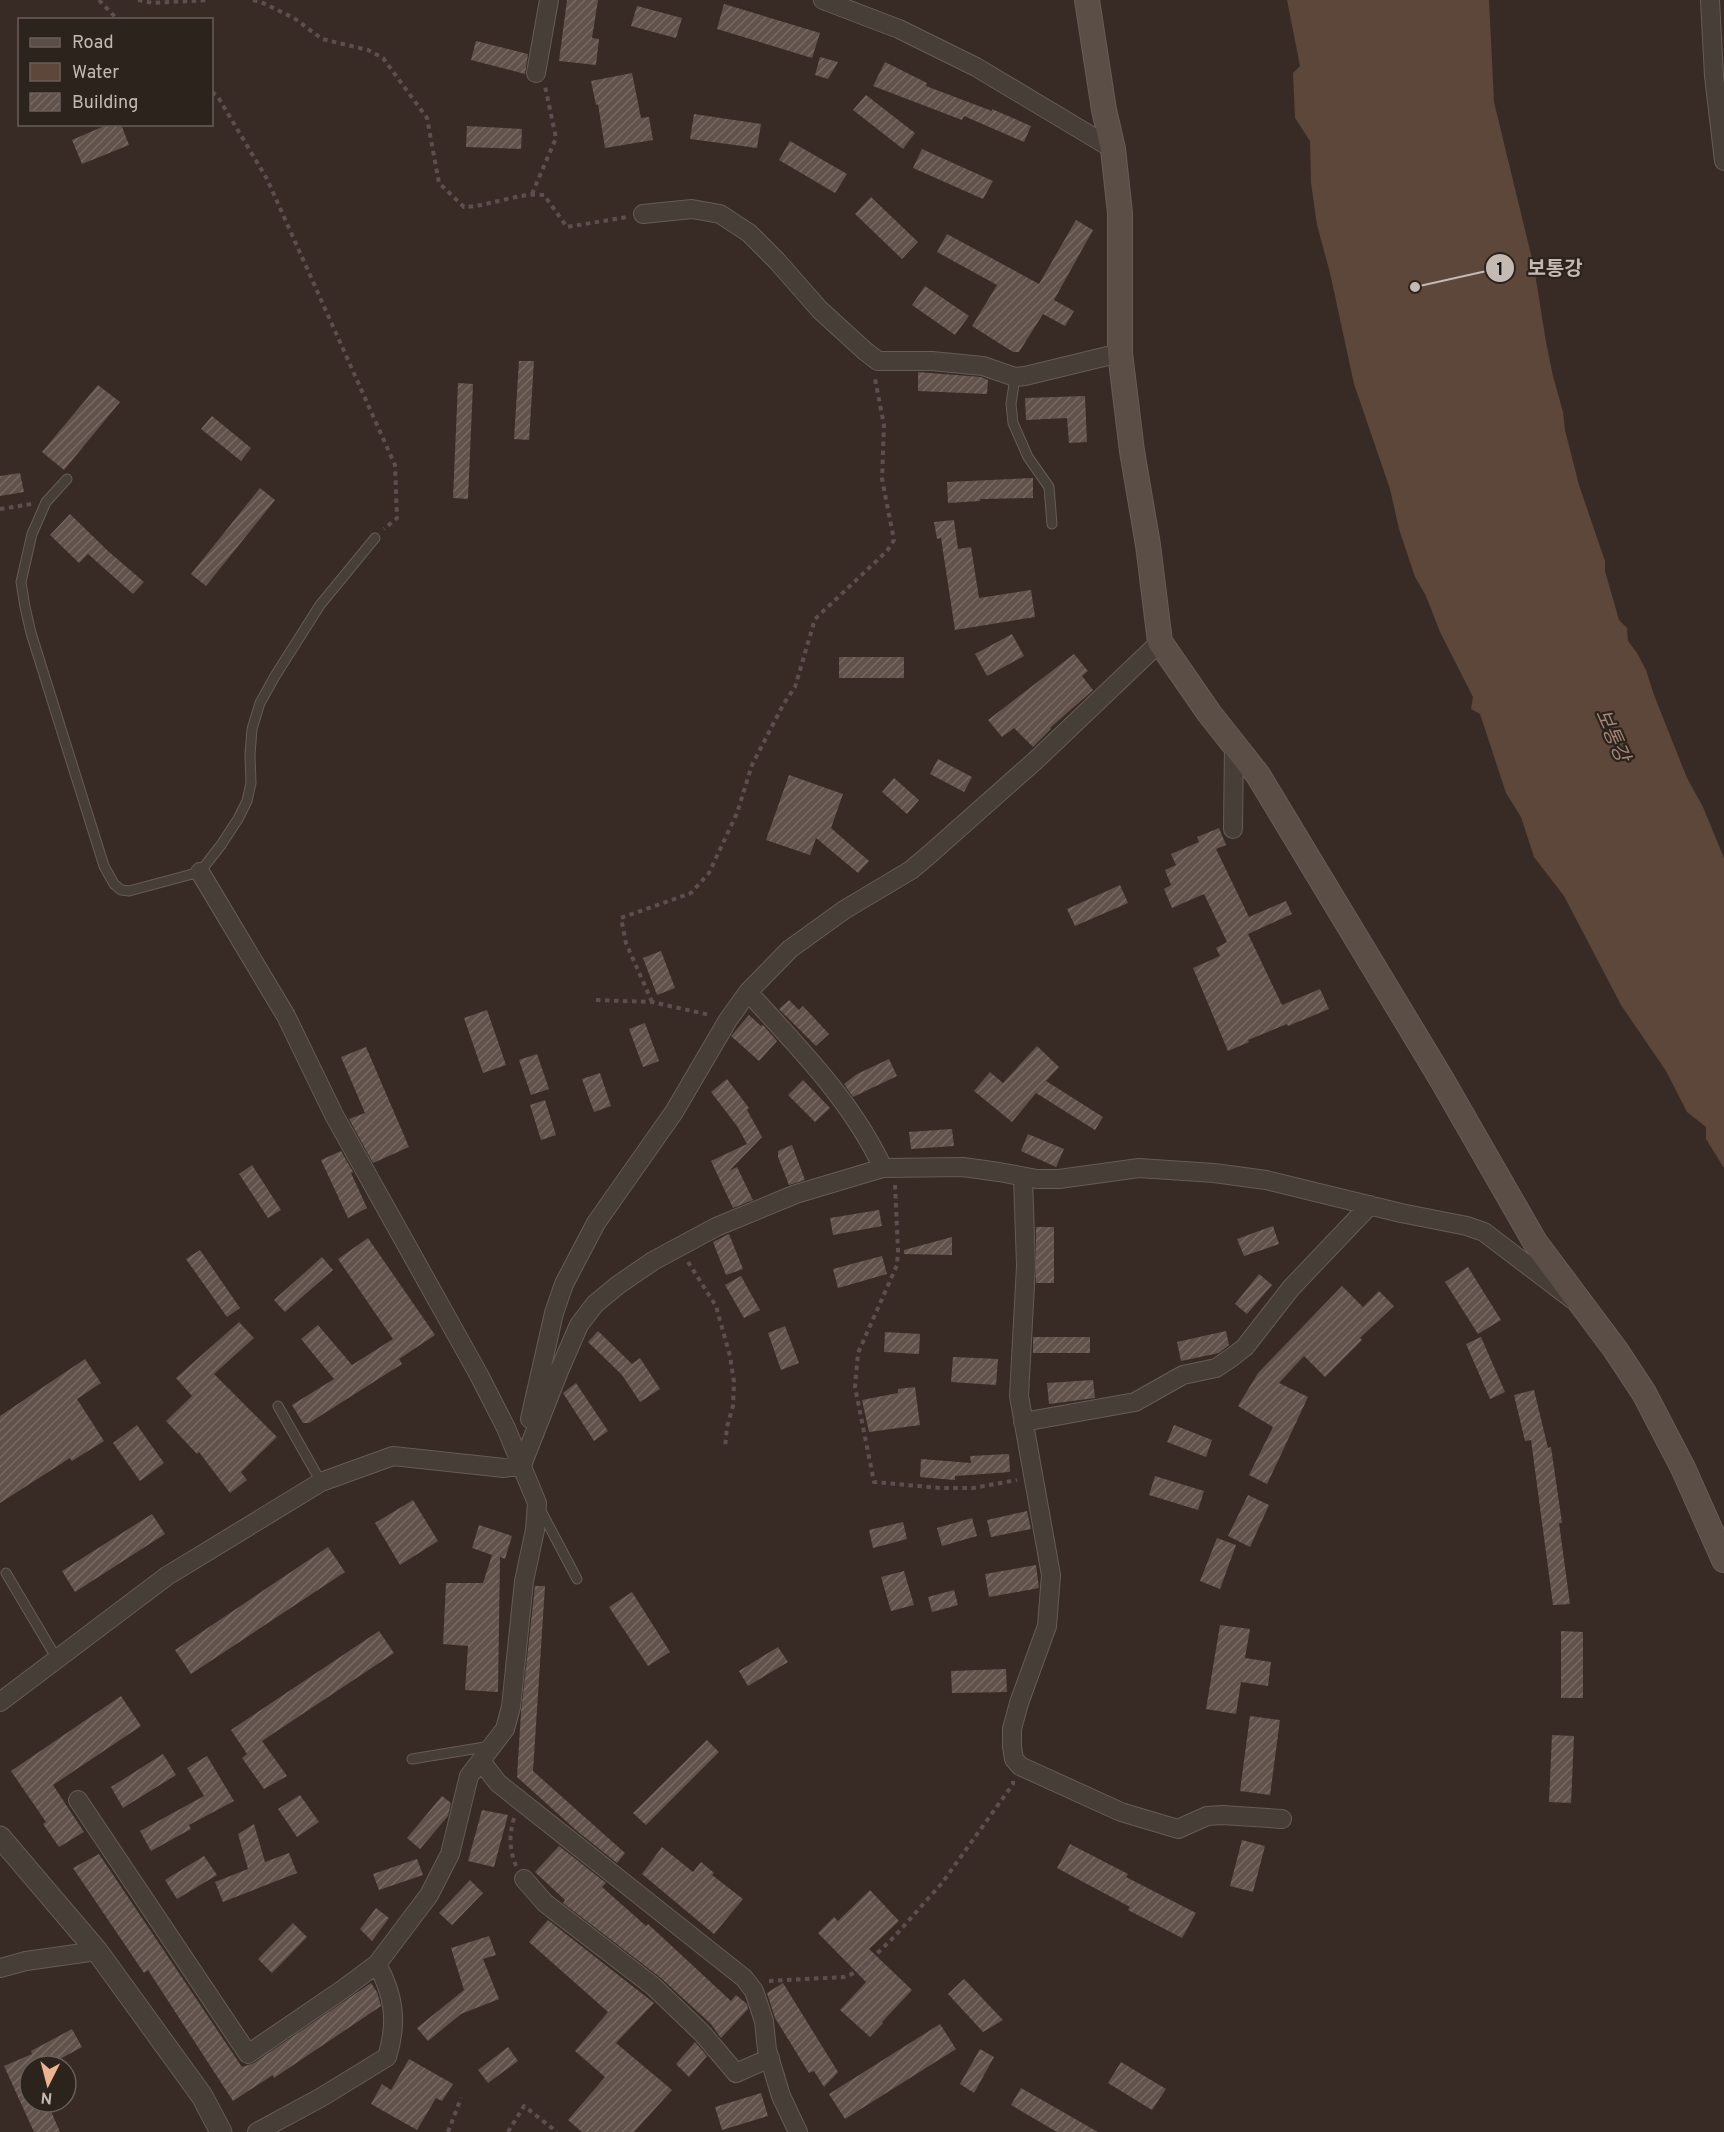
<svg xmlns="http://www.w3.org/2000/svg" width="1724" height="2132" font-family="Overpass,'Noto Sans KR',sans-serif">
  <style>
    .water { fill: #5d463a }
    .building { fill: url(#building-hatch) }
    .lines { fill: none; stroke-linecap: round; stroke-linejoin: round }
    .service-casing { stroke: #665c56; stroke-width: 11 }
    .minor-casing { stroke: #665c56; stroke-width: 20 }
    .tertiary-casing { stroke: #665c56; stroke-width: 23 }
    .secondary-casing { stroke: #665c56; stroke-width: 26 }
    .path { stroke: #5f4e50; stroke-width: 4; stroke-dasharray: 4.5 4.5; stroke-linecap: butt }
    .service { stroke: #483e38; stroke-width: 9 }
    .minor { stroke: #483e38; stroke-width: 18 }
    .tertiary { stroke: #483e38; stroke-width: 21 }
    .secondary { stroke: #5b4e47; stroke-width: 24 }
    .labels { text-anchor: middle; stroke-width: 4.5; stroke-linejoin: round; paint-order: stroke }
    .water-label { font-size: 20px; font-style: italic; fill: #a48677; stroke: #2d231d }
    .leader { fill: none; stroke: #c4bab3; stroke-width: 2 }
    .callout-dot { fill: #c4bab3; stroke: #2d231d; stroke-width: 2 }
    .mark-label { font-size: 18px; text-anchor: middle; font-weight: bold; fill: #111 }
    .callout-label { font-size: 20px; text-anchor: middle; font-weight: bold; fill: #c4bab3; stroke: #2d231d; stroke-width: 4.5; stroke-linejoin: round; paint-order: stroke }
  </style>
  <defs>
    <pattern id="building-hatch" width="6" height="6" patternUnits="userSpaceOnUse" patternTransform="scale(1.5)"><rect width="6" height="6" fill="#61534b"/><path d="M-1 1l2-2M0 6l6-6M5 7l2-2" fill="none" stroke="#766a63"/></pattern>
  </defs>
  <rect width="100%" height="100%" fill="#382b25"/>
  <path class="water" d="M1287 0H1489L1494 102 1534 267 1546 342 1553 376 1563 412 1565 430 1579 485 1605 561V571L1619 620 1627 628 1628 641 1637 653 1646 670 1654 695 1687 778 1703 807 1724 858V1168L1706 1139V1127L1687 1112 1666 1071 1621 1005 1564 896 1534 857 1521 817 1506 793 1480 714 1471 709 1473 697 1440 632 1426 596 1415 577 1399 529 1390 489 1354 384 1330 273 1317 225 1311 183 1310 141 1295 118 1293 73 1300 66Z"/>
  <path class="building" d="M567 0H598L592 38 599 39 596 65 559 61Z
    M724 4 820 33 812 58 717 29Z
    M637 6 682 18 676 38 631 26Z
    M476 41 528 54 525 74 471 60Z
    M820 57 838 62 828 79 815 75Z
    M885 62 927 83 926 86 992 111V109L1031 126 1024 142 964 116 962 120 873 86Z
    M632 73 641 118 649 117 653 140 605 148 598 104 596 105 591 81Z
    M866 95 915 133 903 149 853 110Z
    M694 114 761 124 757 148 690 139Z
    M109 124H121L129 145 82 164 72 140Z
    M467 126 522 129 521 149 466 147Z
    M790 141 847 174 835 193 779 160Z
    M922 149 993 181 983 199 913 168Z
    M871 197 918 242 902 259 855 214Z
    M1076 220 1093 230 1054 300 1074 311 1065 326 1043 314 1019 352H1013L972 326 997 285 937 252 947 234 1039 284Z
    M925 286 969 316 955 335 912 305Z
    M519 361H534L529 440 514 439Z
    M918 372 981 377 988 380 987 394 918 391Z
    M458 383 473 384 468 499 453 498Z
    M98 385 120 402 64 470 42 452Z
    M1085 396 1087 442 1069 443 1067 418 1026 420 1025 398Z
    M212 416 251 448 241 461 201 429Z
    M20 473 24 492 0 496V476Z
    M1033 478V498L980 499V501L948 503 947 482Z
    M260 488 275 500 206 586 191 574Z
    M70 514 108 551 144 582 133 594 88 554 79 563 50 535Z
    M954 520 958 549 971 547 979 598 1031 590 1035 617 955 630 941 538 937 539 934 522Z
    M1012 634 1024 656 987 676 975 654Z
    M1074 654 1088 671 1082 676 1093 690 1050 728 1051 729 1033 747 1014 728 1002 737 988 720Z
    M839 657H904V678H839Z
    M938 759 972 777 964 792 930 774Z
    M789 775 843 794 831 828 869 861 858 873 816 838 810 855 766 840Z
    M894 778 919 800 907 814 882 792Z
    M1219 828 1226 845 1216 849 1249 917 1286 901 1292 914 1248 934 1282 1005 1320 989 1329 1009 1288 1026 1287 1024 1248 1040 1249 1042 1228 1051 1193 968 1220 956 1216 948 1227 942 1204 894 1172 908 1164 889 1171 885 1165 870 1176 865 1171 854 1199 842 1197 837Z
    M1120 885 1128 903 1075 926 1067 909Z
    M661 951 675 988 657 995 643 958Z
    M789 1000 799 1010 803 1006 829 1034 816 1046 779 1009Z
    M487 1010 506 1065 483 1073 464 1018Z
    M749 1015 761 1026 763 1025 777 1041 759 1061 731 1036Z
    M645 1023 659 1061 643 1067 629 1029Z
    M1037 1046 1059 1067 1046 1081 1103 1117 1095 1130 1036 1093 1012 1122 974 1091 990 1072 1003 1083Z
    M366 1047 409 1147 373 1163 349 1119 365 1113 341 1057Z
    M537 1054 549 1089 531 1095 519 1060Z
    M889 1059 897 1076 853 1097 844 1084 857 1074Z
    M600 1073 611 1106 594 1112 582 1079Z
    M727 1079 749 1108 747 1110 762 1137 729 1171 737 1167 753 1200 733 1208 711 1161 747 1144 737 1126 711 1092Z
    M803 1080 830 1108 815 1122 788 1095Z
    M545 1100 556 1135 541 1140 530 1105Z
    M952 1129 954 1146 911 1149 909 1132Z
    M1028 1134 1064 1149 1056 1167 1021 1151Z
    M792 1145 805 1180 789 1185 778 1157V1151Z
    M341 1151 353 1172 351 1173 367 1208 348 1218 321 1160Z
    M252 1165 281 1210 268 1218 239 1174Z
    M879 1210 882 1226 833 1235 830 1218Z
    M1273 1226 1279 1244 1244 1256 1237 1239Z
    M1036 1227H1054V1283H1036Z
    M729 1234 743 1269 726 1275 713 1242Z
    M952 1237V1255L904 1254V1250Z
    M368 1238 435 1335 399 1359 402 1364 309 1423H303L292 1405 334 1379 301 1339 318 1325 352 1365 393 1339 338 1259Z
    M200 1250 240 1308 227 1317 186 1259Z
    M882 1256 887 1274 838 1288 833 1269Z
    M322 1257 333 1270 285 1312 274 1300Z
    M1468 1267 1501 1320 1478 1334 1445 1282Z
    M1259 1274 1272 1285 1247 1314 1235 1304Z
    M741 1276 760 1310 744 1318 725 1285Z
    M1342 1286 1363 1307 1379 1291 1394 1306 1360 1338 1362 1340 1325 1377 1304 1356 1279 1383 1308 1397 1267 1484 1249 1475 1273 1427 1238 1406 1258 1373Z
    M239 1322 254 1338 214 1374 277 1437 241 1472 247 1480 230 1493 199 1452 197 1454 166 1421 192 1396 176 1378Z
    M785 1326 799 1363 781 1370 768 1333Z
    M598 1331 632 1364 640 1358 660 1389 640 1402 622 1375 588 1342Z
    M1226 1331 1229 1345 1219 1353 1181 1361 1177 1342Z
    M885 1332 920 1334 919 1354 884 1352Z
    M1033 1337H1090V1353H1033Z
    M1481 1337 1505 1392 1490 1399 1466 1344Z
    M953 1357 998 1359 996 1385 951 1382Z
    M85 1359 101 1383 77 1399 104 1441 72 1461 70 1458 0 1503V1416Z
    M1093 1380 1095 1398 1049 1404 1047 1383Z
    M576 1383 608 1431 594 1441 563 1393Z
    M915 1387 920 1425 869 1432 862 1400 898 1393V1389Z
    M1534 1390 1548 1448 1551 1447 1562 1523H1559L1570 1604 1553 1605 1531 1440 1525 1441 1514 1395Z
    M137 1425 164 1463 140 1481 113 1443Z
    M1174 1425 1212 1440 1206 1457 1167 1442Z
    M1009 1454 1010 1472 955 1476V1480L920 1477 921 1459 971 1463 970 1456Z
    M1155 1476 1204 1491 1198 1510 1149 1495Z
    M1248 1495 1269 1505 1250 1547 1228 1536Z
    M413 1500 438 1541 400 1565 375 1523Z
    M1027 1511 1031 1529 991 1537 987 1520Z
    M152 1514 165 1534 75 1592 62 1571Z
    M972 1518 977 1536 942 1546 937 1528Z
    M903 1522 907 1539 873 1548 869 1530Z
    M479 1525 512 1536 505 1559 500 1557 498 1692 465 1690 468 1646 443 1644 446 1583H483L492 1555 472 1548Z
    M1217 1538 1236 1545 1220 1589 1200 1581Z
    M328 1547 345 1572 191 1674 175 1650Z
    M1036 1565 1039 1588 989 1597 985 1574Z
    M904 1571 914 1605 891 1611 881 1577Z
    M535 1586H545L533 1771 625 1853 617 1863 577 1831 517 1777 521 1712Z
    M954 1590 958 1605 932 1612 928 1597Z
    M632 1592 670 1652 648 1666 609 1607Z
    M1220 1625 1250 1629 1245 1658 1271 1662 1268 1686 1241 1682 1236 1714 1206 1709Z
    M379 1631 394 1653 262 1741 287 1776 264 1789 242 1758 247 1754 231 1730Z
    M1561 1631 1583 1632V1698H1561Z
    M778 1647 788 1662 748 1686 739 1671Z
    M1006 1669 1007 1692 952 1693 951 1671Z
    M121 1696 141 1726 53 1785 84 1832 59 1847 43 1824 46 1822 11 1771Z
    M1250 1716 1280 1720 1270 1795 1240 1791Z
    M1552 1735 1574 1736 1571 1803 1549 1802Z
    M707 1740 719 1752 646 1825 633 1813Z
    M163 1754 176 1775 123 1808 111 1787Z
    M207 1756 234 1801 189 1825 191 1829 151 1851 140 1831 204 1796 187 1768Z
    M300 1795 319 1822 297 1837 278 1809Z
    M442 1796 451 1803 448 1816 420 1849 407 1838Z
    M482 1810 508 1815 494 1867 468 1861Z
    M254 1824 265 1862 289 1853 297 1873 223 1902 215 1882 248 1869 238 1834Z
    M1242 1840 1265 1846 1253 1892 1230 1886Z
    M1070 1844 1128 1874 1126 1877 1196 1913 1182 1938 1128 1910 1130 1907 1057 1868Z
    M559 1846 606 1883 602 1887 646 1926 648 1924 731 2001 736 1995 747 2004 748 2009 721 2038 711 2024 661 1978 563 1903 565 1900 535 1872Z
    M662 1847 693 1872 701 1862 714 1873 712 1875 743 1899 714 1934 642 1874Z
    M99 1854 242 2067 254 2063 371 1983 377 1992 381 2006 274 2078 273 2075 233 2101 148 1970 144 1973 73 1868Z
    M204 1856 217 1875 177 1899 165 1880Z
    M417 1859 423 1875 379 1890 373 1874Z
    M470 1880 483 1893 452 1925 439 1913Z
    M870 1890 899 1921 869 1949 912 1990 882 2022 883 2023 870 2037 840 2010 866 1982 818 1933 834 1917 838 1921Z
    M376 1908 389 1918 372 1941 360 1929Z
    M548 1920 654 2003 616 2043 672 2090 634 2132H582L568 2120 605 2077 575 2051 608 2012 529 1942Z
    M293 1923 307 1937 272 1973 258 1959Z
    M489 1936 496 1955 483 1959 499 1999 461 2014 428 2041 417 2028 464 1990 451 1948Z
    M964 1979 1003 2020 983 2032 948 1994Z
    M783 1983 838 2072 824 2087 814 2071 809 2073 775 2018 767 1993Z
    M940 2024 956 2049 845 2119 829 2094Z
    M72 2029 82 2047 47 2066H30V2102H47L60 2132H34L4 2066 32 2054 31 2051Z
    M695 2042 707 2056 689 2077 676 2064Z
    M508 2047 518 2061 488 2083 478 2070Z
    M980 2049 994 2057 974 2093 960 2084Z
    M409 2059 453 2084 442 2101 436 2098 417 2130 371 2104 382 2084 391 2090Z
    M1121 2062 1166 2089 1152 2110 1108 2083Z
    M1021 2088 1098 2132H1057L1011 2105Z
    M761 2093 768 2116 722 2130 715 2107Z"/>
  <g class="lines">
    <defs>
      <path id="service" d="M1015 377 1011 404 1013 423 1028 457 1049 487 1052 524
        M67 479 46 502 32 534 21 582 25 607 31 633 104 866 114 884 121 890 129 891 200 872 221 845 238 819 247 801 251 783 250 754 252 729 260 703 275 676 320 605 375 538
        M278 1406 321 1482
        M539 1507 577 1579
        M6 1573 57 1659
        M412 1759 491 1746"/>
      <path id="minor" d="M823 0 899 29 976 67 1113 149
        M1710 0 1714 76 1724 161
        M536 73 549 0
        M643 214 692 209 720 214 749 233 777 261 820 310 865 351 878 361H932L983 366 1015 377 1025 376 1120 353
        M1233 829 1234 745
        M748 992C798 1047 852 1101 883 1168
        M1023 1178 1026 1266 1019 1396 1051 1575 1047 1626 1019 1703 1012 1729V1747L1014 1759 1020 1766 1121 1812 1178 1829 1207 1816 1222 1815 1282 1819
        M530 1419 554 1313 564 1284 596 1223 674 1112 728 1020 748 992 790 949 844 910 911 870 930 854 1036 760 1160 642
        M1023 1422 1135 1402 1183 1375 1216 1368 1231 1358 1245 1347 1291 1288 1370 1205
        M522 1465 559 1371 579 1325 595 1304 618 1285 653 1261 716 1227 796 1194 883 1168 963 1167 999 1172 1037 1179H1059L1139 1168 1214 1173 1266 1180 1401 1213 1467 1226 1484 1232 1572 1299
        M0 1702 167 1576 321 1482 393 1456 504 1468 522 1465
        M481 1761 498 1783 744 1978 754 1991 764 2021 767 2050 781 2096 798 2132
        M78 1800 248 2054 342 1990 377 1964 429 1895 450 1854 469 1776 505 1729 511 1707 524 1581 535 1530 537 1503 506 1428 479 1375 334 1115 286 1016 200 872
        M524 1879 545 1903 653 1986 702 2033 736 2073 770 2058
        M0 1968 26 1961 97 1951
        M257 2132 320 2098 387 2057C398 2022 394 1995 377 1964"/>
      <path id="tertiary" d="M0 1837 97 1951 202 2096 221 2132"/>
      <path id="secondary" d="M1087 0 1104 110 1113 149 1120 213V353L1132 451 1148 545 1160 642 1209 713 1258 775 1442 1080 1535 1242 1615 1349 1644 1393 1683 1468 1724 1560"/>
    </defs>
    <use href="#service" class="service-casing"/>
    <use href="#minor" class="minor-casing"/>
    <use href="#tertiary" class="tertiary-casing"/>
    <use href="#secondary" class="secondary-casing"/>
    <path class="path" d="M99 0 118 20
      M138 0 153 3 208 0
      M253 0 263 3 294 18 322 39 368 50 383 58 427 118 439 183 464 207C490 206 520 192 544 195L567 227 627 217
      M212 92 218 97 267 179 395 465 397 518 384 529
      M532 194 556 138 545 86
      M0 509 32 504
      M596 1000 652 1002 710 1015
      M652 1002 626 943 621 918 691 893 709 873 737 813 752 765 783 705 795 687 815 619 887 551 894 540 882 479 884 425 875 379
      M895 1185 898 1251 897 1265 858 1353 855 1387 874 1482 940 1488H973L1017 1480
      M688 1262 716 1306 730 1356 734 1382 733 1406 727 1427 725 1448
      M514 1818C509 1836 509 1848 516 1866
      M769 1981 844 1977 859 1971 894 1937 942 1883 1013 1784V1781
      M448 2132 461 2098
      M508 2132 524 2106 557 2132"/>
    <use href="#service" class="service"/>
    <use href="#minor" class="minor"/>
    <use href="#tertiary" class="tertiary"/>
    <use href="#secondary" class="secondary"/>
  </g>
  <g class="labels">
    <g class="water-label">
      <text transform="translate(1613 735) rotate(66)" y="7">보통강</text>
    </g>
  </g>
  <path class="leader" d="M1415 287L1500 268"/>
  <g class="callout-dot">
    <circle cx="1415" cy="287" r="6"/>
    <circle cx="1500" cy="268" r="15"/>
  </g>
  <g class="mark-label">
    <text x="1500" y="275">1</text>
  </g>
  <g class="callout-label">
    <text x="1555" y="275">보통강</text>
  </g>
  <rect x="18" y="18" width="195" height="108" fill="#2d231d" stroke="#695f59" stroke-width="1.5"/>
  <rect x="30" y="38" width="30" height="9" fill="#5b4e47" stroke="#695f59" stroke-width="1.5"/>
  <text x="72" y="48" font-size="18" fill="#c4bab3">Road</text>
  <rect x="30" y="63" width="30" height="18" fill="#5d463a" stroke="#695f59" stroke-width="1.5"/>
  <text x="72" y="78" font-size="18" fill="#c4bab3">Water</text>
  <rect x="30" y="93" width="30" height="18" fill="url(#building-hatch)" stroke="#695f59" stroke-width="1.5"/>
  <text x="72" y="108" font-size="18" fill="#c4bab3">Building</text>
  <g transform="translate(48 2084) rotate(186)"><circle r="28" fill="#2d231d" stroke="#695f59" stroke-width="1.5"/>
  <path d="M0-4.5L10 22L0 15L-10 22Z" fill="#ebb391"/>
  <text y="-9" font-size="16" font-weight="bold" text-anchor="middle" fill="#c4bab3">N</text>
  </g>
</svg>
